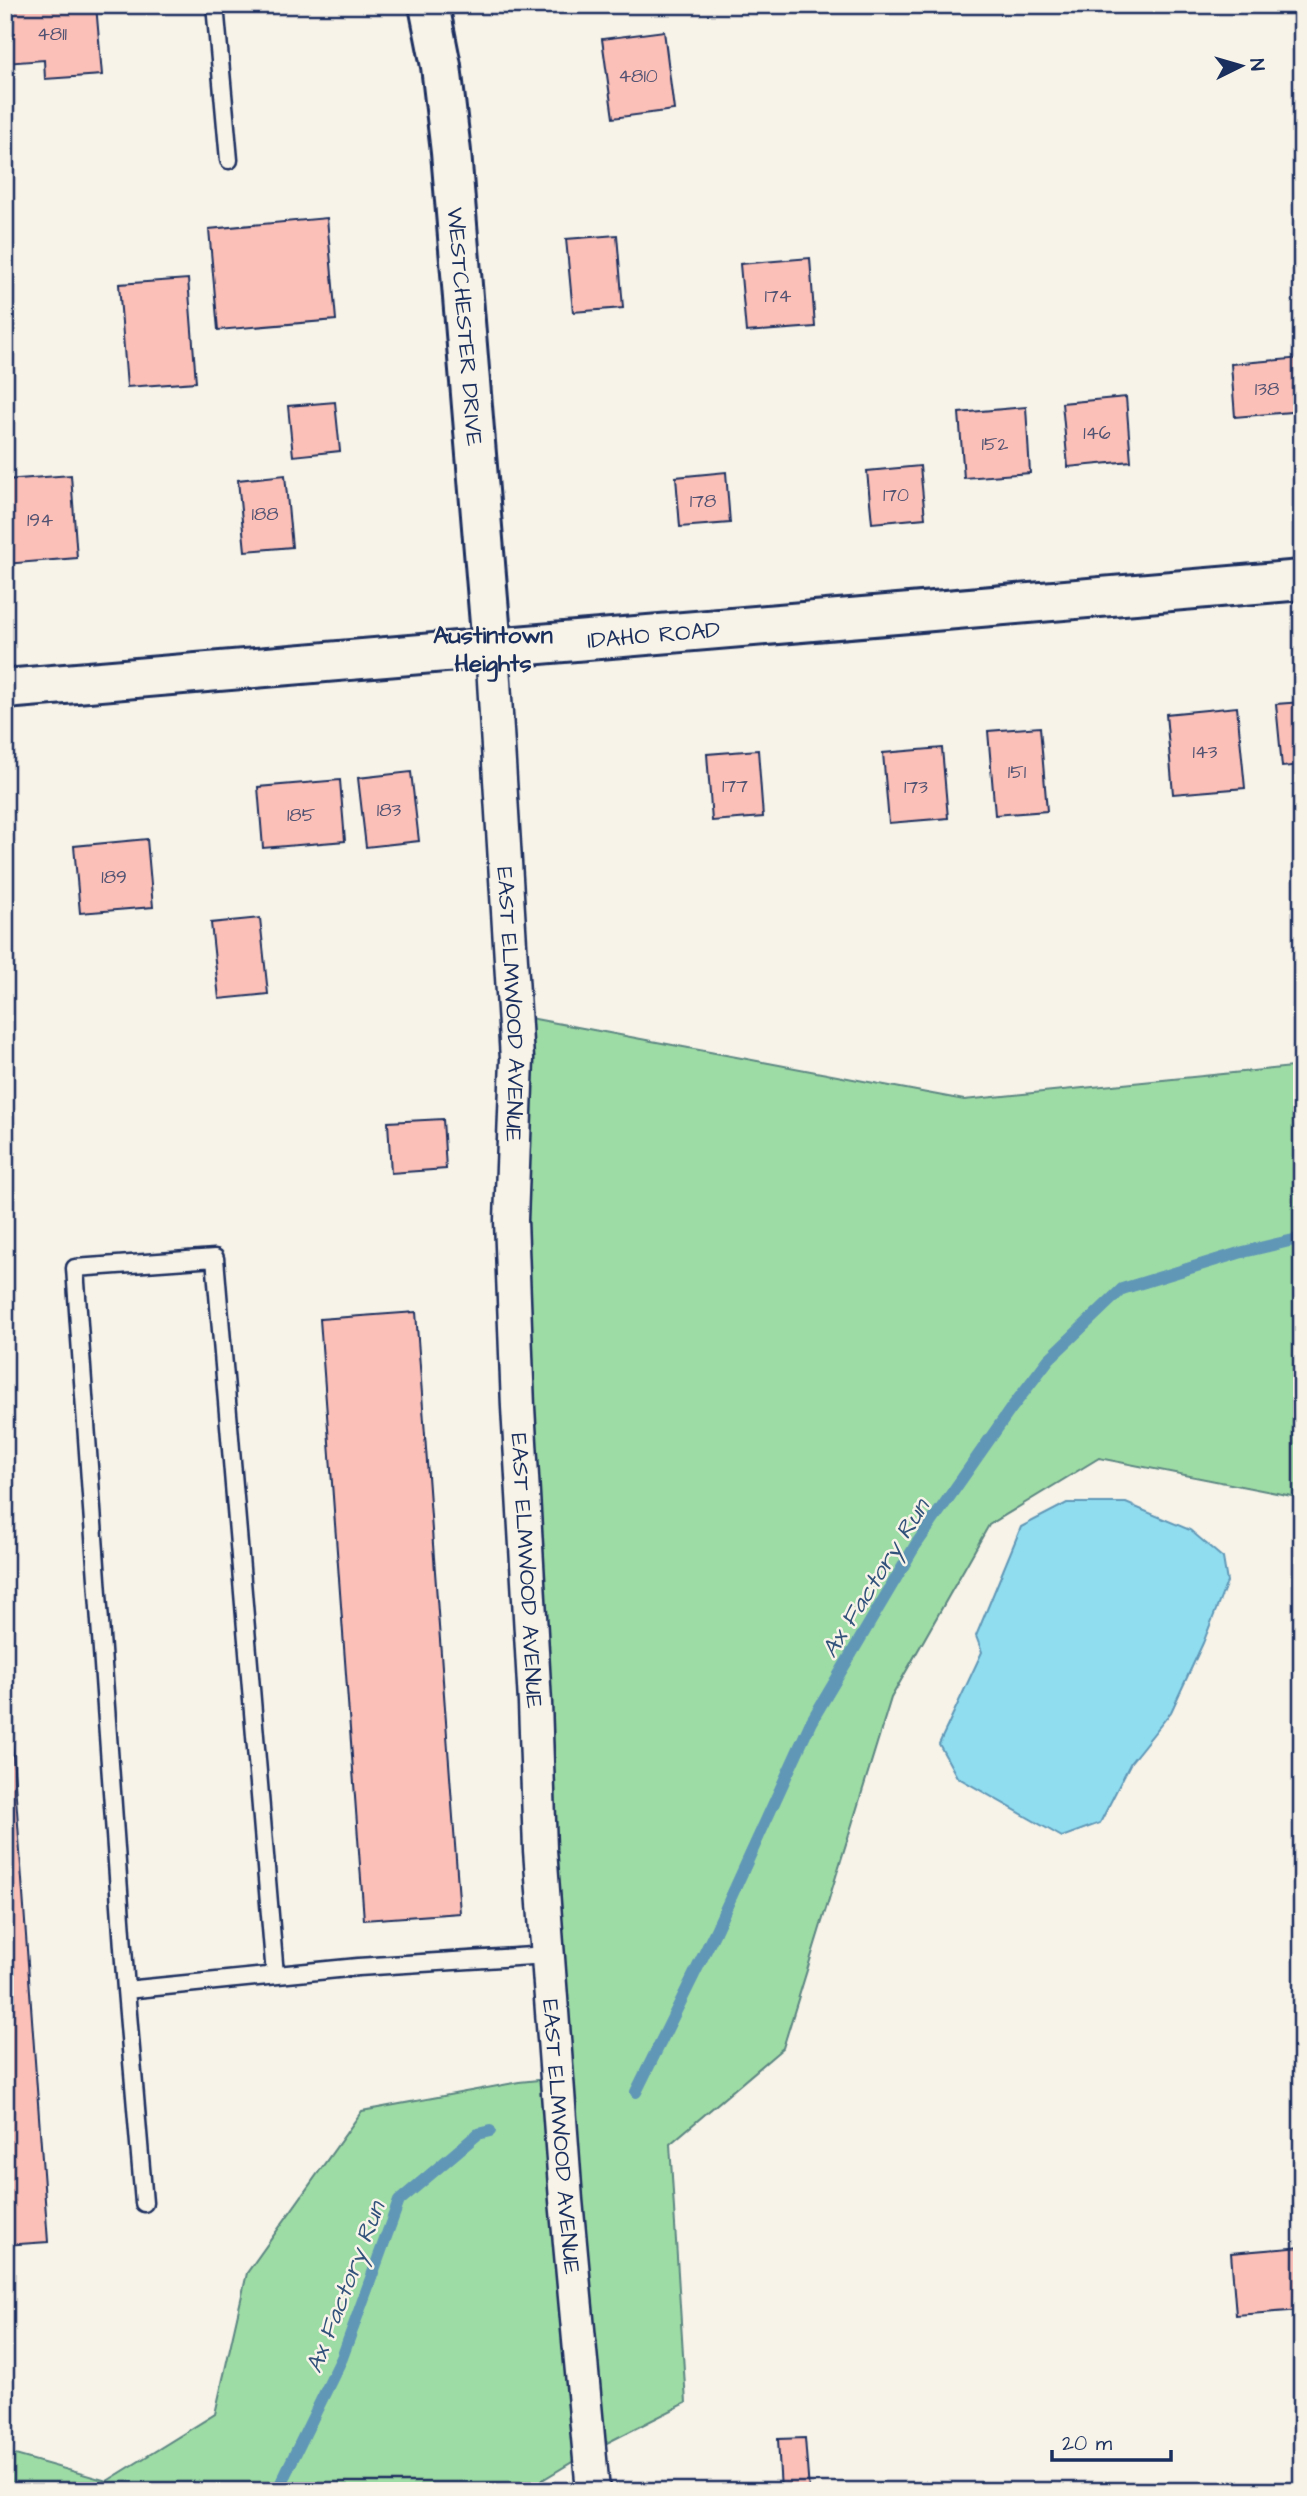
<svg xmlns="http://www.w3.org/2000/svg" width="1307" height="2496" font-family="'Architects Daughter',sans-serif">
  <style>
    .green { fill: #9edca5; stroke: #5c8682; stroke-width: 2 }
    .water { fill: #90ddf0; stroke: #6197b6; stroke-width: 2 }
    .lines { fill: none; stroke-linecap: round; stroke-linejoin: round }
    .stream { stroke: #6197b6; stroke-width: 12 }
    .building { fill: #fbc0b7; stroke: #1b2f5e; stroke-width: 2 }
    .service-casing { stroke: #1b2f5e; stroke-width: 21 }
    .minor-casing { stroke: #1b2f5e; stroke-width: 37 }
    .tertiary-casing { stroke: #1b2f5e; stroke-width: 44 }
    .service { stroke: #f7f3e8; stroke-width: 16 }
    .minor { stroke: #f7f3e8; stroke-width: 32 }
    .tertiary { stroke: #f7f3e8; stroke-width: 38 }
    .labels { text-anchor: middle; stroke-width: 5; stroke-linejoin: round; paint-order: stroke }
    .number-label { font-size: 19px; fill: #535374 }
    .street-label { font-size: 23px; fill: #1b2f5e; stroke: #f7f3e8 }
    .neighbourhood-label { font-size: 24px; font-weight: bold; fill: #1b2f5e; stroke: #f7f3e8 }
    .water-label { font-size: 24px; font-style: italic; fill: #32527b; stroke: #f7f3e8 }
  </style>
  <rect width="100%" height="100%" fill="#f7f3e8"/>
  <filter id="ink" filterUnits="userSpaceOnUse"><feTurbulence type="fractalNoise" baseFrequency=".0143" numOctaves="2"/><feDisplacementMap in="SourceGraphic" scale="14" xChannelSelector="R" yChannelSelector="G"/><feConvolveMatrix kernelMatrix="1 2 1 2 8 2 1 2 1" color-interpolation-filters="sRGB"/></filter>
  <g filter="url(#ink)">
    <path class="green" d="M514 1015 964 1100 1302 1066V1498L1099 1458 989 1525 891 1698 783 2048 670 2144 686 2403 589 2452 524 2491H5V2452L107 2481 215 2414 247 2273 362 2111 519 2082 558 2078Z"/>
    <path class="water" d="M1067 1503H1126L1190 1530 1223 1558 1227 1582 1203 1643 1171 1712 1131 1762 1100 1823 1062 1837 957 1777 939 1744 982 1652 976 1636 1021 1527Z"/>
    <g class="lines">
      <path class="stream" d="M636 2092 715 1932 811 1722 915 1546 1010 1410 1049 1359 1122 1289 1239 1253 1302 1238
        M277 2491 342 2358 399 2201 478 2134 490 2131"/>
    </g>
    <path class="building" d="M5 5H96L102 75 45 79 44 60 5 63Z
      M664 31 674 110 613 118 602 39Z
      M327 218 336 320 218 330 209 229Z
      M617 235 623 308 573 312 566 239Z
      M810 258 815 327 746 332 740 264Z
      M188 279 196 382 127 387 119 284Z
      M1302 358V411L1235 417 1231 364Z
      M1126 397 1131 461 1068 467 1062 403Z
      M335 402 340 451 293 456 288 406Z
      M1026 407 1030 473 964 478 959 413Z
      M920 466 925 518 872 523 867 471Z
      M726 472 730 523 680 527 676 477Z
      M71 475 77 558 5 564V480Z
      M285 475 292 547 245 551 238 480Z
      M1302 702V765L1282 767 1276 704Z
      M1237 707 1245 788 1173 794 1166 714Z
      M1040 727 1047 811 995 815 988 731Z
      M942 748 948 818 889 823 883 753Z
      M758 750 763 817 712 821 707 754Z
      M411 772 419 841 366 847 358 778Z
      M340 780 345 841 263 848 258 787Z
      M147 839 153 907 80 913 74 846Z
      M260 918 268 994 219 999 211 923Z
      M443 1119 446 1169 391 1173 388 1122Z
      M416 1312 460 1913 364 1920 320 1319Z
      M5 1643 48 2242 5 2245Z
      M1302 2247V2310L1236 2315 1231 2253Z
      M805 2438 809 2491H781L778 2439Z"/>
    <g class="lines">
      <defs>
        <path id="service" d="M215 5 229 160
          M275 1975 215 1258 75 1268 126 1990 358 1967 548 1955
          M126 1990 144 2203"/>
        <g id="minor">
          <path id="s1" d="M492 648 517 1059 511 1220 518 1407 535 1703 540 1850 566 2200 593 2491"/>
        </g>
        <g id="tertiary">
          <path id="s2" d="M429 5 441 66 451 152 492 648"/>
          <path id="s3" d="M5 689 1302 580"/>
        </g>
      </defs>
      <use href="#service" class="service-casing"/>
      <use href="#minor" class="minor-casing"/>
      <use href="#tertiary" class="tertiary-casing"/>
      <use href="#service" class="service"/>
      <use href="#minor" class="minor"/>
      <use href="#tertiary" class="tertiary"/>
    </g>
  </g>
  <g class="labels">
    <g class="number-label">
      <text x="52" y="40">4811</text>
      <text x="638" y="82">4810</text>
      <text x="778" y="302">174</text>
      <text x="1267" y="395">138</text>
      <text x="1097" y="439">146</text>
      <text x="995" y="450">152</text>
      <text x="896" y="501">170</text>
      <text x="703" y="507">178</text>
      <text x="265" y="520">188</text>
      <text x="40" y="526">194</text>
      <text x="1205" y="758">143</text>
      <text x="1017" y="778">151</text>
      <text x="735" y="792">177</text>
      <text x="916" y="793">173</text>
      <text x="389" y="816">183</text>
      <text x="301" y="821">185</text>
      <text x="114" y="883">189</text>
    </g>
    <g class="street-label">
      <text dy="8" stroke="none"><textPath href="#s2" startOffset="324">WESTCHESTER DRIVE</textPath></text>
      <text dy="8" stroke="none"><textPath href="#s3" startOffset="651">IDAHO ROAD</textPath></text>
      <text dy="8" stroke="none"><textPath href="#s1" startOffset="357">EAST ELMWOOD AVENUE</textPath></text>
      <text dy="8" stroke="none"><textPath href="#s1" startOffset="924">EAST ELMWOOD AVENUE</textPath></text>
      <text dy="8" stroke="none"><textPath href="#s1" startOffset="1491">EAST ELMWOOD AVENUE</textPath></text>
    </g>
    <g class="neighbourhood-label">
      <text x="493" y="643">Austintown<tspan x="493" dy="28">Heights</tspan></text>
    </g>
    <g class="water-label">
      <text transform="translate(875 1578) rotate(-58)" y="8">Ax Factory Run</text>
      <text transform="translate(345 2287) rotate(-69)" y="8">Ax Factory Run</text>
    </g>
  </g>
  <rect width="1307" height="2496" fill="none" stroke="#f7f3e8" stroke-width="28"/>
  <rect x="14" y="14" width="1279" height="2468" fill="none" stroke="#1b2f5e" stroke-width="2.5" filter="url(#ink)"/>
  <g transform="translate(1241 66) rotate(85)" stroke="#f7f3e8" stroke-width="5" paint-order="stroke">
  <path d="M0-5L12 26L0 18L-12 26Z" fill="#1b2f5e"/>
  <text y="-10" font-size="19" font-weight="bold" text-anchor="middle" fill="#1b2f5e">N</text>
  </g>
  <path d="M1052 2450v10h119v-10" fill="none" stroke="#1b2f5e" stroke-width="3.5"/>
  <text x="1062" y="2450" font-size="21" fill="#1b2f5e" stroke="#f7f3e8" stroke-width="5" paint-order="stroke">20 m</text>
</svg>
